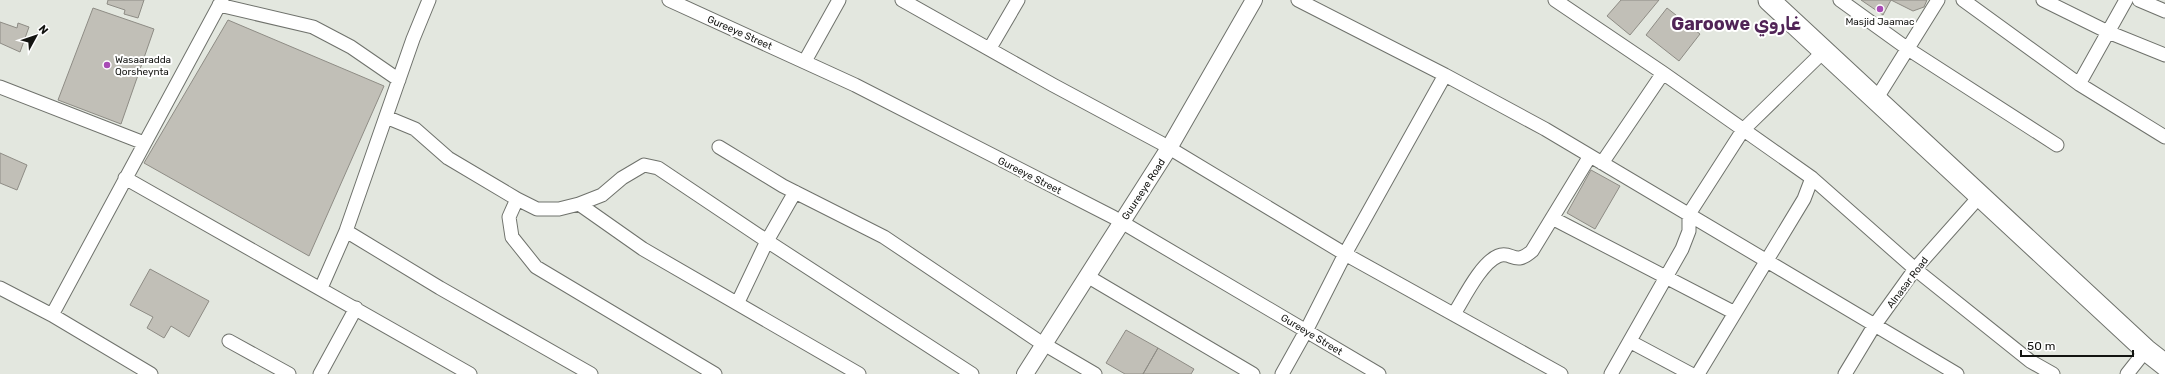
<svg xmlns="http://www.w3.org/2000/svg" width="2165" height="374" font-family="Rubik,Cairo,sans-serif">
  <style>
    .building { fill: #c1bfb7; stroke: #8e8c85 }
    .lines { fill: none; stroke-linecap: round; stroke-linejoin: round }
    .minor-casing { stroke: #6f726c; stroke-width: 15 }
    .tertiary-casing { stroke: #6f726c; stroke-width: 18 }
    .primary-casing { stroke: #6f726c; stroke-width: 23 }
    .minor { stroke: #fff; stroke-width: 13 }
    .tertiary { stroke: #fff; stroke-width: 16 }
    .primary { stroke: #fff; stroke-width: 21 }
    .poi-dot { fill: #a84bb5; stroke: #fff; stroke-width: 1.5 }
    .labels { text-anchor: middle; stroke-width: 4; stroke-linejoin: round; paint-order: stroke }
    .poi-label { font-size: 10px; fill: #131411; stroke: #fff }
    .street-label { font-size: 10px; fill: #131411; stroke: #fff }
    .town-label { font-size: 18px; font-weight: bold; fill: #512457; stroke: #fff }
  </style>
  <rect width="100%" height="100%" fill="#e3e7df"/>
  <path class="building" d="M108 0H144L138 18 124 14 125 10 107 4Z
    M1621 0H1659L1630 35 1607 16Z
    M1861 0H1927L1924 7 1913 11 1891 0 1883 15Z
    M93 8 154 29 121 124 58 100Z
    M1667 8 1700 34 1679 61 1646 35Z
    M228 20 384 86 309 256 144 163Z
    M0 22 17 28 18 23 29 27 20 52 0 43Z
    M0 153 27 165 17 190 0 183Z
    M1591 170 1620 186 1595 229 1567 213Z
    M150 269 209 301 189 337 171 326 164 338 147 328 153 317 130 305Z
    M1126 330 1158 348 1143 374H1125L1106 363Z
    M1158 348 1194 369 1191 374H1143Z"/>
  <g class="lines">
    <defs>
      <path id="minor" d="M669 0 855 85 1113 217 1379 374
        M902 0 1053 85 1161 143 1345 254 1561 374
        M1298 0 1445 75 1545 129 1957 374
        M1555 0 1663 73 1812 178 1915 269 2030 361 2053 374
        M1840 0 1908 49 2057 145
        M1963 0 2079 84 2165 137
        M2043 0 2108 32 2165 55
        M2139 0 2165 11
        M219 5 313 27 351 47 399 80
        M990 48 1018 0
        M805 61 839 0
        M2079 84 2126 0
        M0 87 144 143
        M1875 101 1938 0
        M386 117 415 129 448 158 517 199 537 209H559L579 204 602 195 622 178 644 165 658 168 767 241 972 374
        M719 147 783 186 884 237 1037 340 1095 374
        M1602 163 1663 73
        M125 178 470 374
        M517 199 509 217 512 237 536 267 715 374
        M579 204 643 249 859 374
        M1552 218 1735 313
        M346 231 440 288 591 374
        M1087 276 1253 374
        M0 288 52 315 151 374
        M321 288 346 231 413 39 429 0
        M738 302 767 241 795 192
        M1454 314C1464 298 1481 263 1498 256 1512 250 1514 267 1532 251L1590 156
        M52 315 222 0
        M229 341 289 374
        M1631 342 1691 374
        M320 374 356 308
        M1282 374 1306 331 1345 254 1445 75
        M1611 374 1682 249 1689 231V214L1743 130 1823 52
        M1698 374 1804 199 1812 178
        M1845 374 1874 326 1915 269 1979 197
        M2127 374 2146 350"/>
      <path id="tertiary" d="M1025 374 1169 148 1254 0"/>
      <path id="primary" d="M1769 0 2146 350 2165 365"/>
    </defs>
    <use href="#minor" class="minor-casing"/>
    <use href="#tertiary" class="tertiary-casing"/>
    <use href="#primary" class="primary-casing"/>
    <use href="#minor" class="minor"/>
    <use href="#tertiary" class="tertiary"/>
    <use href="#primary" class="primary"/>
  </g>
  <g class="poi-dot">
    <circle cx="1880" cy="9" r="4"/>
    <circle cx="107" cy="65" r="4"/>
  </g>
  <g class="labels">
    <g class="poi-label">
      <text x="1880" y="25">Masjid Jaamac</text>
      <text x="115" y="63" text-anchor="start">Wasaaradda<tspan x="115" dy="12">Qorsheynta</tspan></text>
    </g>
    <g class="street-label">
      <text transform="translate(740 32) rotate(24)" y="4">Gureeye Street</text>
      <text transform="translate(1030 175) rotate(27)" y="4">Gureeye Street</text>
      <text transform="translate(1143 189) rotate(-57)" y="4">Guureeye Road</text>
      <text transform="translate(1907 282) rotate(-53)" y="4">Alnasar Road</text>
      <text transform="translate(1312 334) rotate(31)" y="4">Gureeye Street</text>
    </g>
    <g class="town-label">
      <text x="1736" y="30">Garoowe غاروي</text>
    </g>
  </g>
  <g transform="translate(36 36) rotate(50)" stroke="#ffffff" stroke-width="3" paint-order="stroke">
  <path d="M0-3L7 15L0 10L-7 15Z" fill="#131411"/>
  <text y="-6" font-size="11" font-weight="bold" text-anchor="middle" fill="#131411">N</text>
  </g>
  <path d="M2021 350v6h112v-6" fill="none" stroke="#131411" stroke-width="2"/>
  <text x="2027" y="350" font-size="12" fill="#131411" stroke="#ffffff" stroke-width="3" paint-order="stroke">50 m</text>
</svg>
